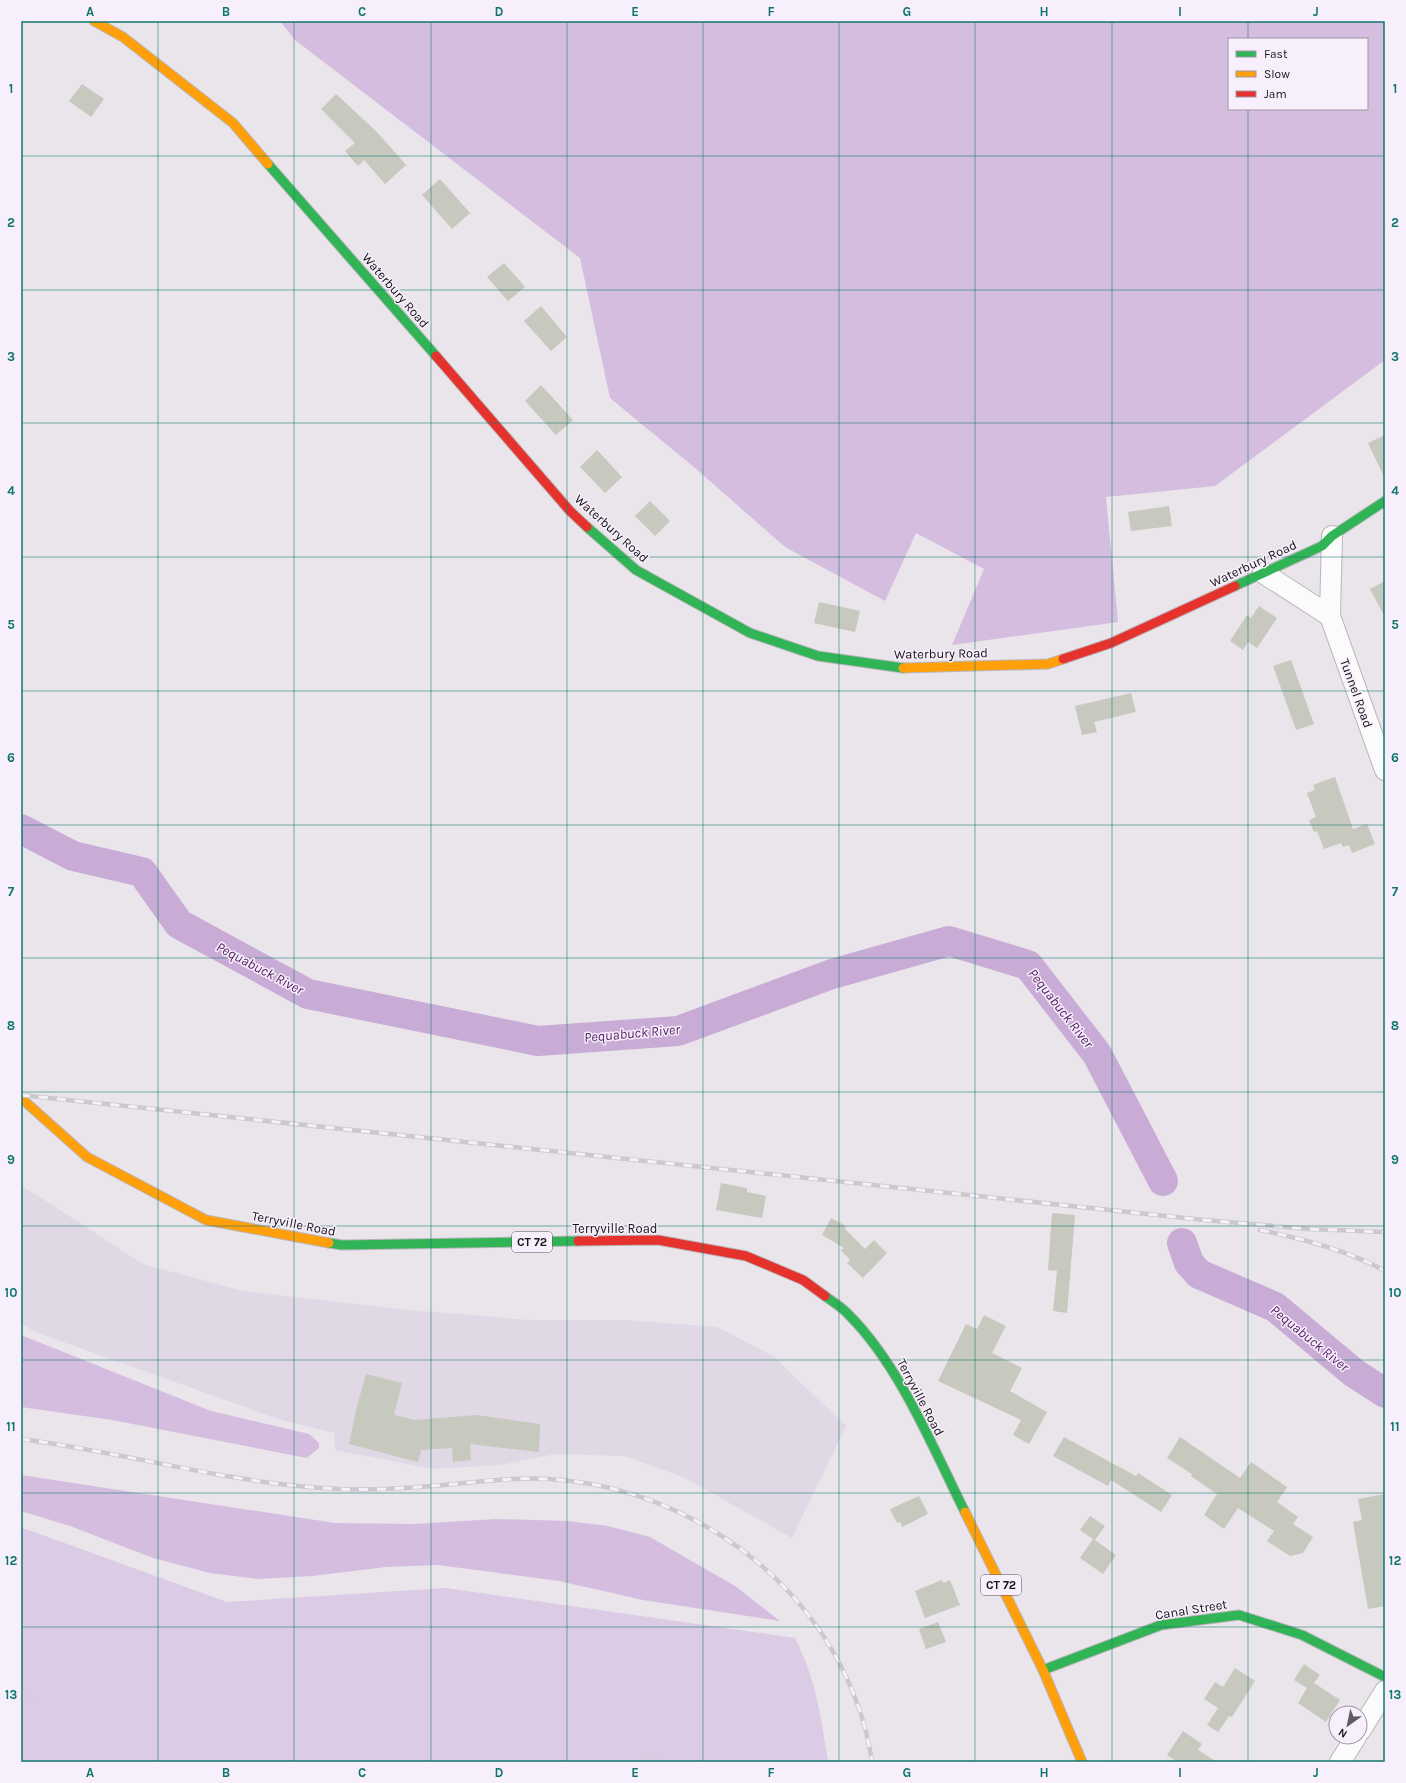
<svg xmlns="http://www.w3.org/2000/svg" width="1406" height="1783" font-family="Karla,sans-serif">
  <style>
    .built { fill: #e1d8e5 }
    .green { fill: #dccbe4 }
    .forest { fill: #d5bde0; fill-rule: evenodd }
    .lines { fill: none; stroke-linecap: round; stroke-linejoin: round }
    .river { stroke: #c9acd6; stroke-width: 30 }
    .building { fill: #c7c8be }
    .street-casing { stroke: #b9b6bb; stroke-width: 22 }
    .fast-casing { stroke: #b9b6bb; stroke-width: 11 }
    .slow-casing { stroke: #b9b6bb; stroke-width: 11 }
    .jam-casing { stroke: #b9b6bb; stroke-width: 11 }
    .path { stroke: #d3d1d3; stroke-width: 2.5; stroke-dasharray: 1 3; stroke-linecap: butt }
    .street { stroke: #fcfbfc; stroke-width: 20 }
    .fast { stroke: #30b455; stroke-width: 9 }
    .slow { stroke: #ff9f0a; stroke-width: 9 }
    .jam { stroke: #e5322d; stroke-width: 9 }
    .rail-casing { stroke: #cac9cc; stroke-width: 4.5 }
    .rail { stroke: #f8effc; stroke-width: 3; stroke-dasharray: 9; stroke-linecap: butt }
    .grid { fill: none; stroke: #0f766e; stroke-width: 1; stroke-opacity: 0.55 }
    .labels { text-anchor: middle; stroke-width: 3; stroke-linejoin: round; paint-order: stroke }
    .shield { fill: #f8effc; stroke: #5a565c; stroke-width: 1 }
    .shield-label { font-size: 12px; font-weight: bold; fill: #171418 }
    .street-label { font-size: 13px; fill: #171418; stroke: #f8effc }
    .water-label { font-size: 14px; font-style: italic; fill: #501e64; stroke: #f8effc }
    .neatline { fill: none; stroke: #0f766e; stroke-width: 1.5 }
    .grid-label { font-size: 13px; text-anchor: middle; font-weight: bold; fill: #0f766e }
  </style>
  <rect width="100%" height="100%" fill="#e9e5eb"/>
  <path class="built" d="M21 1185 143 1264 243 1291 409 1310 530 1320H625L717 1327 773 1356 846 1426 792 1538 683 1477 624 1456 555 1454 500 1465 433 1469 335 1450 334 1433 278 1419 35 1332 21 1323Z"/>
  <path class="green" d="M21 1529H26L227 1602 446 1588 795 1638C816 1680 821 1716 828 1762H21Z"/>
  <path class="forest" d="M280 21H1385V360L1215 486 1106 497 1118 622 952 645 984 569 916 533 885 601 785 547 695 468 610 398 580 258 295 40ZM1229 39H1367V109H1229Z
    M21 1335 211 1411 309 1434 319 1443V1448L307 1458 112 1420 21 1407Z
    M21 1475 335 1523 414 1524 496 1519 568 1521 608 1526 650 1537 735 1586 780 1621 643 1600 559 1581 438 1565 386 1567 312 1576 258 1579 210 1573 153 1558 70 1526 21 1511Z"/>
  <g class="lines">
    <path class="river" d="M21 829 73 856 142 872 179 924 308 994 538 1041 678 1031 832 974 949 941 1028 965 1097 1054 1163 1181
      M1182 1243 1189 1263 1199 1274 1275 1307 1354 1373 1385 1393"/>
  </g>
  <path class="building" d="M82 84 104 99 91 117 69 101Z
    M336 94 377 132 406 165 385 184 364 160 358 166 345 151 355 143 321 109Z
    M440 179 470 213 452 229 422 195Z
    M504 263 525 287 508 301 487 277Z
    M541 306 567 337 551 351 524 321Z
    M541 385 573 420 556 435 525 401Z
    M1385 435V479L1368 443Z
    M597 450 622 477 605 493 580 467Z
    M650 501 670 521 655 536 635 516Z
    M1169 506 1172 526 1131 531 1128 512Z
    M1385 581V617L1370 589Z
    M819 602 860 611 855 632 814 623Z
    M1259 606 1277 618 1257 648 1248 642 1243 650 1230 641 1247 615 1251 618Z
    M1291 660 1314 724 1296 730 1273 666Z
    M1131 693 1136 712 1094 722 1097 732 1082 735 1075 706Z
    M1335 777 1353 829 1367 824 1375 844 1352 853 1349 845 1343 847 1341 843 1324 849 1317 831 1314 832 1309 820 1316 817 1307 793 1315 790 1313 785Z
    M721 1183 747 1188V1192L766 1196 762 1218 716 1210Z
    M1052 1213 1075 1215 1067 1313 1053 1311 1057 1271 1048 1270Z
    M831 1218 846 1226 845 1229 865 1249 874 1240 887 1253 863 1278 847 1263 850 1260 841 1250 844 1248 822 1235Z
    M984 1315 1006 1326 992 1353 1022 1368 1010 1391 1047 1412 1029 1444 1013 1435 1021 1420 938 1381 966 1324 977 1329Z
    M366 1374 402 1383 394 1415 415 1420 477 1415 540 1424 539 1452 470 1444 471 1460 453 1462 452 1448 421 1450 418 1462 349 1444 357 1406Z
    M1064 1437 1136 1476 1138 1473 1172 1495 1161 1512 1111 1480 1108 1486 1053 1456Z
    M1180 1437 1240 1478 1251 1462 1287 1487 1277 1502 1298 1517 1293 1524 1313 1537 1303 1553 1290 1556 1267 1541 1274 1531 1238 1508 1224 1529 1204 1515 1217 1494 1191 1476 1192 1474 1167 1458Z
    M1385 1494V1606L1368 1609 1353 1522 1362 1520 1358 1499Z
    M919 1496 928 1514 902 1527 900 1522 897 1523 890 1509Z
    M1090 1516 1105 1526 1095 1540 1116 1555 1103 1574 1080 1558 1093 1539 1080 1530Z
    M942 1580 943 1583 950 1580 960 1605 925 1618 915 1591Z
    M938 1622 946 1642 926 1649 919 1629Z
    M1304 1664 1320 1675 1314 1683 1340 1700 1326 1722 1298 1703 1307 1688 1294 1680Z
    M1235 1668 1255 1681 1232 1717 1229 1716 1218 1732 1207 1725 1218 1708 1204 1699 1215 1682 1223 1687Z
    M1183 1731 1202 1744 1198 1750 1217 1762H1177L1167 1755Z"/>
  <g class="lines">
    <defs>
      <path id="street" d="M1332 536 1330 616 1385 770
        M1263 573 1330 616
        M1360 1731 1385 1691
        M1340 1762 1356 1737"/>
      <path id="fast" d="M268 164 436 356
        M587 527 636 570 750 633 818 656 903 668
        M1235 586 1322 546 1332 536 1385 501
        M329 1243 342 1245 578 1241
        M825 1296C833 1302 843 1308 849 1315 900 1366 933 1448 965 1512
        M1043 1670 1161 1625 1239 1615 1302 1635 1385 1677"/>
      <path id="slow" d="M94 21 123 37 233 123 268 164
        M903 668 1048 664 1063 659
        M21 1098 87 1157 206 1220 329 1243
        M965 1512 1043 1670 1082 1762"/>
      <path id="jam" d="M436 356 570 511 587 527
        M1063 659 1111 643 1235 586
        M578 1241 658 1240 746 1256 803 1280 825 1296"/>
    </defs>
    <use href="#street" class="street-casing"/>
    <use href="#fast" class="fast-casing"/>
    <use href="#slow" class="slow-casing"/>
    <use href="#jam" class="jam-casing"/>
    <path class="path" d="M21 1692 35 1700
      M644 1754 666 1762"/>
    <use href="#street" class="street"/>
    <use href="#fast" class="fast"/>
    <use href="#slow" class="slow"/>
    <use href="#jam" class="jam"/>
    <defs>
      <path id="rail" d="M21 1095 1204 1220 1309 1229 1385 1232
        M1260 1230C1303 1239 1347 1250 1385 1271
        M21 1439C122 1452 220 1481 322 1488 359 1491 396 1489 432 1486 471 1483 509 1477 547 1479 704 1487 848 1603 872 1762"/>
    </defs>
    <use href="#rail" class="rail-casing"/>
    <use href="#rail" class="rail"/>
  </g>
  <path class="grid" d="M158 21V1762M294 21V1762M431 21V1762M567 21V1762M703 21V1762M839 21V1762M975 21V1762M1112 21V1762M1248 21V39M1248 109V1762M21 156H1385M21 290H1385M21 423H1385M21 557H1385M21 691H1385M21 825H1385M21 958H1385M21 1092H1385M21 1226H1385M21 1360H1385M21 1493H1385M21 1627H1385"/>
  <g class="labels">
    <g class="shield">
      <rect x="512" y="1232" width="40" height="20" rx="3"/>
      <rect x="981" y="1575" width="40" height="20" rx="3"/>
    </g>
    <g class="shield-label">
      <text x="532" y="1246">CT 72</text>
      <text x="1001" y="1589">CT 72</text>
    </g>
    <g class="street-label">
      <text transform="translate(396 290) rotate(49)" y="5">Waterbury Road</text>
      <text transform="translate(612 528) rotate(42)" y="5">Waterbury Road</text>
      <text transform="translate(1253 563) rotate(-25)" y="5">Waterbury Road</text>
      <text transform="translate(941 653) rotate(-1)" y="5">Waterbury Road</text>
      <text transform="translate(1357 693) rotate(70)" y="5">Tunnel Road</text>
      <text transform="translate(294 1223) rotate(11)" y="5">Terryville Road</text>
      <text x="615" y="1233">Terryville Road</text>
      <text transform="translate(921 1397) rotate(62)" y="5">Terryville Road</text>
      <text transform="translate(1191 1609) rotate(-9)" y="5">Canal Street</text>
    </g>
    <g class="water-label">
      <text transform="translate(260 968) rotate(28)" y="5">Pequabuck River</text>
      <text transform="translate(1061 1008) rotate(52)" y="5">Pequabuck River</text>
      <text transform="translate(632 1033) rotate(-5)" y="5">Pequabuck River</text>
      <text transform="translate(1310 1338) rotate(39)" y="5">Pequabuck River</text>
    </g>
  </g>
  <rect width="1406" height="1783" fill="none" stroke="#f8effc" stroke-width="44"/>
  <rect x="1228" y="38" width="140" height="72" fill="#f8effc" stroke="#9e97a1"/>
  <rect x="1236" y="51" width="20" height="6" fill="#30b455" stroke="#9e97a1"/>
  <text x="1264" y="58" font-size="12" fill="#171418">Fast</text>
  <rect x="1236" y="71" width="20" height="6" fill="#ff9f0a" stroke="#9e97a1"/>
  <text x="1264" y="78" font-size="12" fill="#171418">Slow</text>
  <rect x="1236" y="91" width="20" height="6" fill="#e5322d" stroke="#9e97a1"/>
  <text x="1264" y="98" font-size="12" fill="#171418">Jam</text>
  <g transform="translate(1348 1725) rotate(213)"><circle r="19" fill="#f8effc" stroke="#9e97a1"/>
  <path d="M0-3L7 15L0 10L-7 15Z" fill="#605d62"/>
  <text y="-6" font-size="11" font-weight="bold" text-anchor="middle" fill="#171418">N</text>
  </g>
  <rect x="22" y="22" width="1362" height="1739" class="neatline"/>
  <g class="grid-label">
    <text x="90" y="16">A</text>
    <text x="226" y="16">B</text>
    <text x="362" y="16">C</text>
    <text x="499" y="16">D</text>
    <text x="635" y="16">E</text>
    <text x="771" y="16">F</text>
    <text x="907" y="16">G</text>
    <text x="1044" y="16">H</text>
    <text x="1180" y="16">I</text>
    <text x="1316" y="16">J</text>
    <text x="11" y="93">1</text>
    <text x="1395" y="93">1</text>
    <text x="11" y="227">2</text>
    <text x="1395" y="227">2</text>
    <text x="11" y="361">3</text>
    <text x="1395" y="361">3</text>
    <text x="11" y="495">4</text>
    <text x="1395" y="495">4</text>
    <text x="11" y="629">5</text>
    <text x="1395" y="629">5</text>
    <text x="11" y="762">6</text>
    <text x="1395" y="762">6</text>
    <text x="11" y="896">7</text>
    <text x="1395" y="896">7</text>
    <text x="11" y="1030">8</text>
    <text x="1395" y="1030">8</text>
    <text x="11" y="1164">9</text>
    <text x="1395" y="1164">9</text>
    <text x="11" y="1297">10</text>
    <text x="1395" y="1297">10</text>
    <text x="11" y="1431">11</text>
    <text x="1395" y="1431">11</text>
    <text x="11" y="1565">12</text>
    <text x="1395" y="1565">12</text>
    <text x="11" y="1699">13</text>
    <text x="1395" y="1699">13</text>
    <text x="90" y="1777">A</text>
    <text x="226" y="1777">B</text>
    <text x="362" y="1777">C</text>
    <text x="499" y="1777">D</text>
    <text x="635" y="1777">E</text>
    <text x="771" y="1777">F</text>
    <text x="907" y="1777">G</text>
    <text x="1044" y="1777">H</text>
    <text x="1180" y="1777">I</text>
    <text x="1316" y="1777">J</text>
  </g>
</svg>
